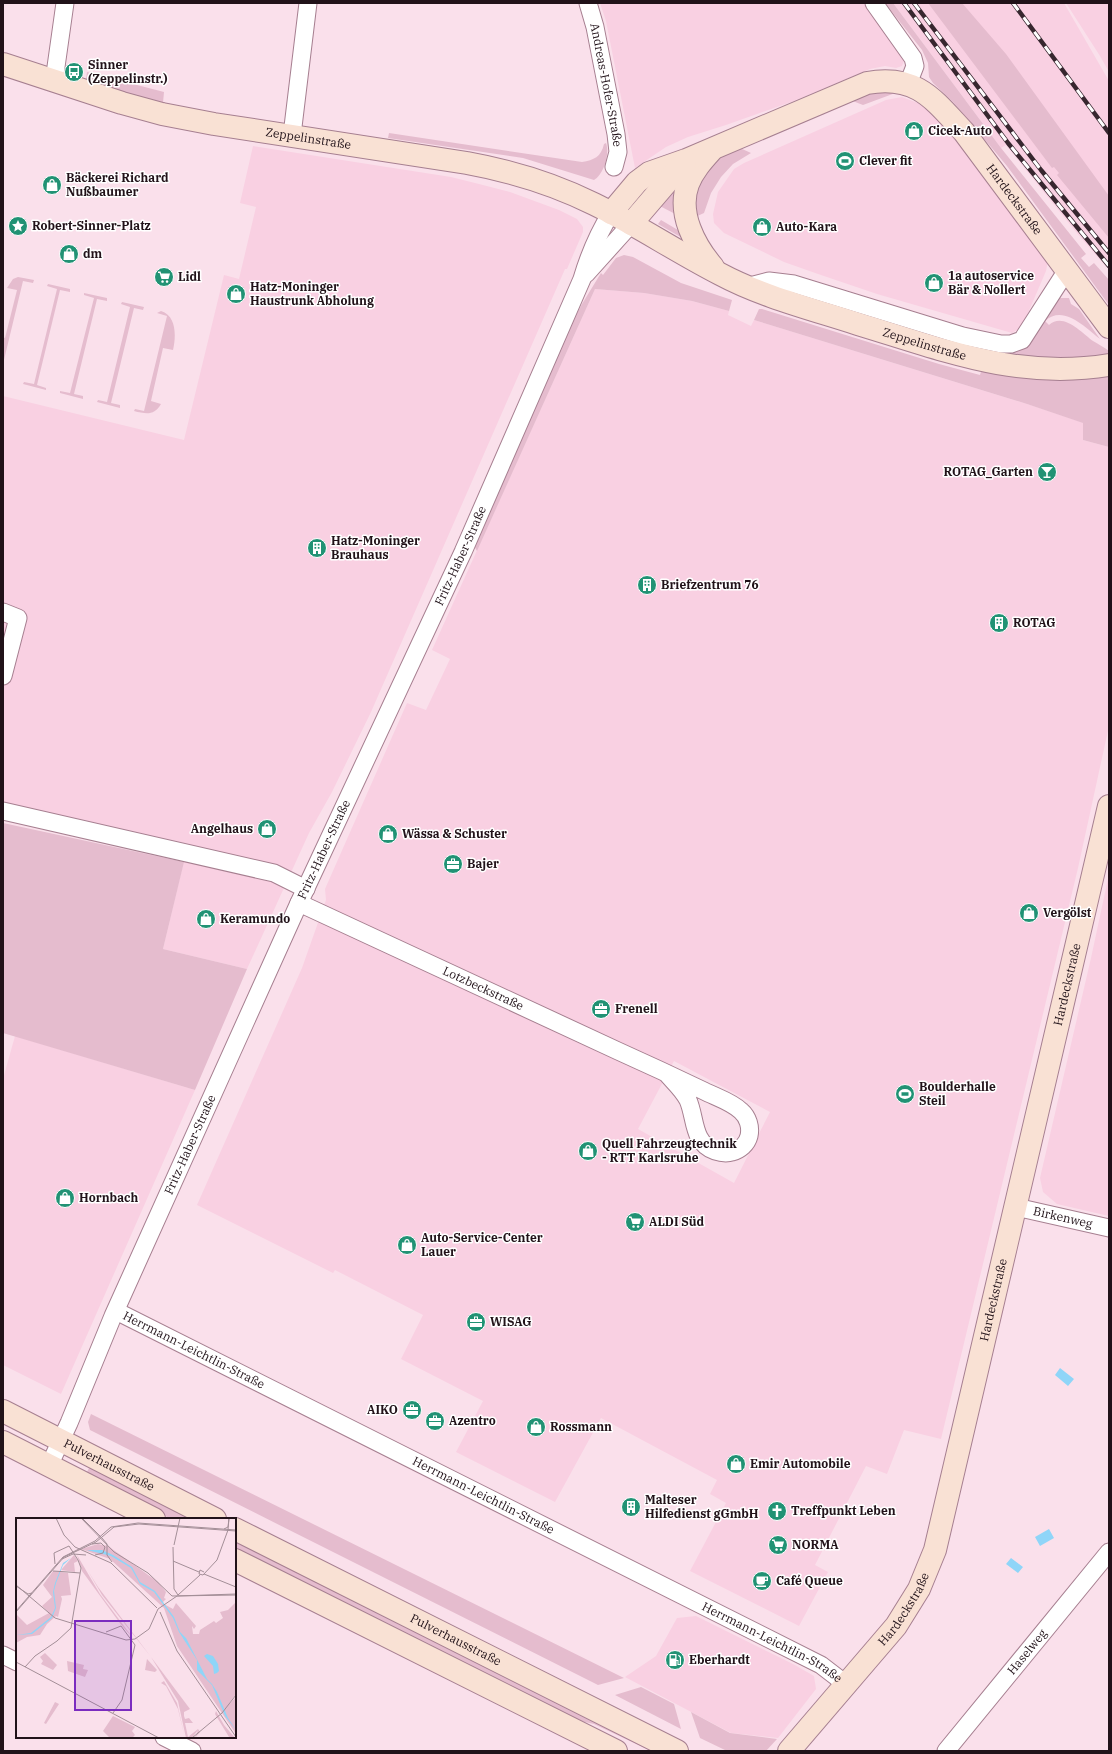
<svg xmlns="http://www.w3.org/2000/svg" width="1112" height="1754" font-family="'IBM Plex Serif',serif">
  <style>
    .built { fill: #f9d0e2; fill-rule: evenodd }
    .green { fill: #e5bcce }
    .water { fill: #8fd5f8 }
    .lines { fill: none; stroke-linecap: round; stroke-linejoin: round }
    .street-casing { stroke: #a67f90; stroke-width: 19 }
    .secondary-casing { stroke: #a67f90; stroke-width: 24 }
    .street { stroke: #fff; stroke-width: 17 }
    .secondary { stroke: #f9e1d4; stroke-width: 22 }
    .rail-casing { stroke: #37272f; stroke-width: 4.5 }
    .rail { stroke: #fff; stroke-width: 3; stroke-dasharray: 9; stroke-linecap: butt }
    .labels { text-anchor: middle; stroke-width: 3; stroke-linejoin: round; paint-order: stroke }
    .poi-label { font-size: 12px; font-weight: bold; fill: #211219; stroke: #fff; text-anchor: start }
    .street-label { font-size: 12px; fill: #211219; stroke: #fff }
    .inset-road { fill: none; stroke: #a38e97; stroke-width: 1 }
    .view { fill: #7b2cbf; fill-opacity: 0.15; stroke: #7b2cbf; stroke-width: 2 }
    .inset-edge { fill: none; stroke: #211219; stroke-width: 2 }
  </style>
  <rect width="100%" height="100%" fill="#fae0eb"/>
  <path class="built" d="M600 3H864L905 58 902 66 896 68 885 66 870 69 794 101 726 125 688 137 666 147 635 168 606 21Z
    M893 3H1064L1109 81V270L1076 232 1006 145 1001 148Z
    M1066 3H1109V72L1100 56Z
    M902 97 918 103 928 110 961 144 1048 261 1046 271 1022 327 1012 333 877 294 818 274 784 262 724 233 714 223 713 214 718 192 734 169 744 163 886 100Z
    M253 146 451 177 479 184 510 192 559 210 577 219 583 227V232L567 269H565L371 712 332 792 309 833 247 969 163 949 188 844 3 802V396L184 440 224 275 239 279 256 207 240 203Z
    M595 289 644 293 692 301 729 311 728 315 751 326 754 320 1027 404 1084 423 1083 440 1109 447V726L1078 868 941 1439 904 1430 887 1474 866 1466 815 1565 828 1572 799 1626 690 1571 726 1503 710 1494 717 1480 601 1418 555 1502 456 1452 483 1401 401 1359 423 1315 335 1270 333 1273 197 1205 302 968 326 900 325 889 407 703 426 710 450 659 432 650ZM674 1061 770 1112 734 1183 638 1129Z
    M1109 874V1216L1057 1204 1043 1192 1040 1178 1091 958Z
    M15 1036 195 1090 61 1394 3 1365V1079Z
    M696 1616 793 1664 814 1676 816 1689 778 1738 731 1733 625 1677 656 1656 677 1618Z"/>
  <path class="green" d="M885 3H893L1001 148 1086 254 1081 258 1089 267 1094 263 1109 280V305L1007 166 953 102 933 83 929 77 928 63 922 50Z
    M928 3H962L1006 54 1109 196V238L1057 175 1059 173 1054 167 1052 168Z
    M87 72 164 92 163 103 113 89 86 79Z
    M870 92H898L863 105 850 100Z
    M389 133 582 162C594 160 601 157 604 144L606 143C610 153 604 174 594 180L523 158 388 138Z
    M740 148 751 153 733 164 721 177 711 193 704 213 693 218V191L719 157Z
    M678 182 681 217 656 204Z
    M661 220 683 233 684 239 658 224Z
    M624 255 633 257 681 283 732 300 729 311 692 301 644 293 595 289 477 551 474 546 565 335 582 304 601 273 603 275 616 258Z
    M18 277 34 280 33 283 23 281 3 364V337L5 338 17 290 7 288 13 279Z
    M48 284 70 289V292L60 290 37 385 46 388V390L23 384 24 382 34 384 57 289 47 286Z
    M84 293 107 298V301L97 299 74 394 83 396V399L60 393V391L70 393 94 298 84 295Z
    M1059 298H1069L1071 304 1079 309 1100 339C1085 327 1063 304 1045 321L1049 325C1063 312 1081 332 1093 341 1098 344 1104 347 1109 351V447L1083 440V423L1027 404 754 320 759 309H762L939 364 980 375 988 348C995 349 1004 352 1012 352 1034 350 1045 317 1055 301Z
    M122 302 144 307 143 310 134 308 111 403 120 405V408L97 402 98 400 107 402 130 307 121 304Z
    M161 311C177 316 176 337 173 350L163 348 151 401 161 404C154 416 146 414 134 411L135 409 144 411 167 316 157 313Z
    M3 823 184 862 163 949 247 969 195 1090 3 1033Z
    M91 1414 624 1678 598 1685 90 1430 88 1422Z
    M90 1466 196 1519H171L85 1476Z
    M235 1538 658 1751H651L594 1724 571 1719 235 1551Z
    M641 1687 674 1704 681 1729 615 1695Z
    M691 1712 730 1733 777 1739 766 1751H727L700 1738Z"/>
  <path class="water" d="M1060 1368 1074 1379 1068 1386 1055 1375Z
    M1049 1529 1054 1538 1040 1546 1035 1537Z
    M1011 1558 1023 1567 1018 1573 1006 1564Z"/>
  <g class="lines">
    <defs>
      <g id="street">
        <path id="s1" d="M588 3 595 27 616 134 618 152 614 167"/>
        <path d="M874 3 913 58 915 66 908 84"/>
        <path d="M54 81 65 3"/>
        <path d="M292 135 308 3"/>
        <path d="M586 274 631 224"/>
        <path d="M746 287 769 281 794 284 963 336 1001 344H1011L1022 340 1067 270"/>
        <path d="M3 612 18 618 3 676"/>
        <path d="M3 811 274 873 306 889"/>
        <path id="s2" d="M299 903 618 1051C647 1064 675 1077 704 1091 716 1097 732 1102 741 1111 748 1117 751 1127 749 1136 747 1144 740 1150 732 1152 726 1154 721 1153 715 1151 692 1143 696 1118 688 1100 683 1090 674 1082 667 1074"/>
        <path id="s3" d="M1016 1207 1109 1228"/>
        <path id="s4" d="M116 1311 821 1665 847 1685"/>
        <path id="s5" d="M49 1466 69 1423 113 1316 299 903 463 552 582 279C589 255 598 234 611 213"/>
        <path d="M3 1655 17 1662"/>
        <path d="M164 1737 192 1751"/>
        <path id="s6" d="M946 1751 1109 1552"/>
      </g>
      <g id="secondary">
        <path id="s7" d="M3 64 122 103 162 114 214 124 467 163C511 171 554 184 594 204 637 225 677 252 720 274 763 297 812 309 858 324 944 350 1018 380 1109 365"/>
        <path d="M711 151C702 161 693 171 688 184 677 213 695 246 713 267"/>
        <path id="s8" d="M611 213 637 182 649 173 686 160 867 83C917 74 934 100 964 132L1109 327"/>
        <path d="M631 224 685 161"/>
        <path id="s9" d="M3 1411 215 1519"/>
        <path d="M3 1442 154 1519"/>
        <path id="s10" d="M235 1529 677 1751"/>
        <path d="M235 1560 616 1751"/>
        <path id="s11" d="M789 1751 896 1626 919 1589 935 1550 1109 806"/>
      </g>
    </defs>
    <use href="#street" class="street-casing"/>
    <use href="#secondary" class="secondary-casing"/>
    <use href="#street" class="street"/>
    <use href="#secondary" class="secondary"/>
    <defs>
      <path id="rail" d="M904 3 1008 143 1109 266
        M914 3 1041 170 1109 253
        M1013 3 1109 133"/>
    </defs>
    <use href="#rail" class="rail-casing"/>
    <use href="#rail" class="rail"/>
  </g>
  <defs>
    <symbol id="bus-disc" viewBox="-11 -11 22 22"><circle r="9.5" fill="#219274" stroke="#fff"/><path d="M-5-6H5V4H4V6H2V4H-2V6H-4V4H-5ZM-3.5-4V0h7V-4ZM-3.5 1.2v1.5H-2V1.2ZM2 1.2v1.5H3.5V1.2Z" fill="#fff"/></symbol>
    <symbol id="shop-disc" viewBox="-11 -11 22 22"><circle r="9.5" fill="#219274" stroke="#fff"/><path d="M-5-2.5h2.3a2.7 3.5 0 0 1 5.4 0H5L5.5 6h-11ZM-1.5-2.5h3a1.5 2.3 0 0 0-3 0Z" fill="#fff"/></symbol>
    <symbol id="stadium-disc" viewBox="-11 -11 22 22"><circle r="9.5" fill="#219274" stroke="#fff"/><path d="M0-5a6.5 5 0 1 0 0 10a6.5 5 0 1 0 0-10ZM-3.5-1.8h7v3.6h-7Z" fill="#fff"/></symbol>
    <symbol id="sight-disc" viewBox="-11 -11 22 22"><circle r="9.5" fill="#219274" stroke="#fff"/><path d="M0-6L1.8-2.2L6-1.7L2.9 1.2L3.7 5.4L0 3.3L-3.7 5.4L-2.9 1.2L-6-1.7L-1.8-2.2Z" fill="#fff"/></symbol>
    <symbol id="supermarket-disc" viewBox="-11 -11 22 22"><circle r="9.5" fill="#219274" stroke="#fff"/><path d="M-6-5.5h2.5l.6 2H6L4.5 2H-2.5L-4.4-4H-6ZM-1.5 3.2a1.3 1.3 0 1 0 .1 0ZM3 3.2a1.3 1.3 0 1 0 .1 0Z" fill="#fff"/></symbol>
    <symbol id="bar-disc" viewBox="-11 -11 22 22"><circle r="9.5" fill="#219274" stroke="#fff"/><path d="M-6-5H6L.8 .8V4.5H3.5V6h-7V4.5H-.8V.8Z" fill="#fff"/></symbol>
    <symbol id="building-disc" viewBox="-11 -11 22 22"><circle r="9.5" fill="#219274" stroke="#fff"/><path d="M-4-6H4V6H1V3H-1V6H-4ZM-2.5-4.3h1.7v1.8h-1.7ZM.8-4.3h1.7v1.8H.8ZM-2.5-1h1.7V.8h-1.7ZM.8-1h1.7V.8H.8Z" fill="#fff"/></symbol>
    <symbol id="office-disc" viewBox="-11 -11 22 22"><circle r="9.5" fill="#219274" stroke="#fff"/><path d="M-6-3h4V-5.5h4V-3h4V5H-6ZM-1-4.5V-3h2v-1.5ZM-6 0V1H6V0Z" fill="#fff"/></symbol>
    <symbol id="church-disc" viewBox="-11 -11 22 22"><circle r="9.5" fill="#219274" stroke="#fff"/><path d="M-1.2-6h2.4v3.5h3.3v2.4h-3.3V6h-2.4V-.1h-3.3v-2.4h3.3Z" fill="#fff"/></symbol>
    <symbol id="cafe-disc" viewBox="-11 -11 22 22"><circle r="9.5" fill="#219274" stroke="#fff"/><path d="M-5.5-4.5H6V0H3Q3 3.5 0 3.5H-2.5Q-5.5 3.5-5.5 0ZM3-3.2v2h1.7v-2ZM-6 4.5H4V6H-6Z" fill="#fff"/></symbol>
    <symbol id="fuel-disc" viewBox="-11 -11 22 22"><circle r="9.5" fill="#219274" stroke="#fff"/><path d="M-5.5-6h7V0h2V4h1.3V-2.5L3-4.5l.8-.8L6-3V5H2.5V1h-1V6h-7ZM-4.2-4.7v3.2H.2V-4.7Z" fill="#fff"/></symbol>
  </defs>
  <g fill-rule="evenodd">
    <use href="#bus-disc" x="63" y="61" width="22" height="22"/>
    <use href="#shop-disc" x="903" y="120" width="22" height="22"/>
    <use href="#stadium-disc" x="834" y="150" width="22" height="22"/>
    <use href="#shop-disc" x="41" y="174" width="22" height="22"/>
    <use href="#sight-disc" x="7" y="215" width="22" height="22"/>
    <use href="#shop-disc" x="751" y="216" width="22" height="22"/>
    <use href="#shop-disc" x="58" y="243" width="22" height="22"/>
    <use href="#supermarket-disc" x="153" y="266" width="22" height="22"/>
    <use href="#shop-disc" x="923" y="272" width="22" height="22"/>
    <use href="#shop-disc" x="225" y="283" width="22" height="22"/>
    <use href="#bar-disc" x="1036" y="461" width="22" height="22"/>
    <use href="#building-disc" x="306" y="537" width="22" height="22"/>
    <use href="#building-disc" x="636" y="574" width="22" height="22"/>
    <use href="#building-disc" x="988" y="612" width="22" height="22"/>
    <use href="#shop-disc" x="256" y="818" width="22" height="22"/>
    <use href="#shop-disc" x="377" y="823" width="22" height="22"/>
    <use href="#office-disc" x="442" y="853" width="22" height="22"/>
    <use href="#shop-disc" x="1018" y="902" width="22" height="22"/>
    <use href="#shop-disc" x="195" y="908" width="22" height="22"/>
    <use href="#office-disc" x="590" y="998" width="22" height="22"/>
    <use href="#stadium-disc" x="894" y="1083" width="22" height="22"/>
    <use href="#shop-disc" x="577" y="1140" width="22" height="22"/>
    <use href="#shop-disc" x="54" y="1187" width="22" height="22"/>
    <use href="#supermarket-disc" x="624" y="1211" width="22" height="22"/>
    <use href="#shop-disc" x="396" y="1234" width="22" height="22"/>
    <use href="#office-disc" x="465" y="1311" width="22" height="22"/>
    <use href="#office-disc" x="401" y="1399" width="22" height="22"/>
    <use href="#office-disc" x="424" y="1410" width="22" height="22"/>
    <use href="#shop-disc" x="525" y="1416" width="22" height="22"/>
    <use href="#shop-disc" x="725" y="1453" width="22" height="22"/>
    <use href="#building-disc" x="620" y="1496" width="22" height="22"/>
    <use href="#church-disc" x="766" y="1500" width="22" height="22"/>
    <use href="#supermarket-disc" x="767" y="1534" width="22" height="22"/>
    <use href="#cafe-disc" x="751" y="1570" width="22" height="22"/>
    <use href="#fuel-disc" x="664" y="1649" width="22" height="22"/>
  </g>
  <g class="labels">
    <g class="poi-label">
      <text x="88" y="69">Sinner<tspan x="88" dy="14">(Zeppelinstr.)</tspan></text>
      <text x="928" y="135">Cicek-Auto</text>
      <text x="859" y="165">Clever fit</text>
      <text x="66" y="182">Bäckerei Richard<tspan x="66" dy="14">Nußbaumer</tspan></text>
      <text x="32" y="230">Robert-Sinner-Platz</text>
      <text x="776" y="231">Auto-Kara</text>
      <text x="83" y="258">dm</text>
      <text x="948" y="280">1a autoservice<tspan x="948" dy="14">Bär &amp; Nollert</tspan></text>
      <text x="178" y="281">Lidl</text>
      <text x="250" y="291">Hatz-Moninger<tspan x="250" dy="14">Haustrunk Abholung</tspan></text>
      <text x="1033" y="476" text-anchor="end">ROTAG_Garten</text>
      <text x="331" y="545">Hatz-Moninger<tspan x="331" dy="14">Brauhaus</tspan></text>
      <text x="661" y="589">Briefzentrum 76</text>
      <text x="1013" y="627">ROTAG</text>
      <text x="253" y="833" text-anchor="end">Angelhaus</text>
      <text x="402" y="838">Wässa &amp; Schuster</text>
      <text x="467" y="868">Bajer</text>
      <text x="1043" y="917">Vergölst</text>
      <text x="220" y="923">Keramundo</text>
      <text x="615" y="1013">Frenell</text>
      <text x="919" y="1091">Boulderhalle<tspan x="919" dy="14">Steil</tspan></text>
      <text x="602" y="1148">Quell Fahrzeugtechnik<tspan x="602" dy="14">- RTT Karlsruhe</tspan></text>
      <text x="79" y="1202">Hornbach</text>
      <text x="649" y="1226">ALDI Süd</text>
      <text x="421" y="1242">Auto-Service-Center<tspan x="421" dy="14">Lauer</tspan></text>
      <text x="490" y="1326">WISAG</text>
      <text x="398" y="1414" text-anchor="end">AIKO</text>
      <text x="449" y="1425">Azentro</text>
      <text x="550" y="1431">Rossmann</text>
      <text x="750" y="1468">Emir Automobile</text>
      <text x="645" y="1504">Malteser<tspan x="645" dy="14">Hilfedienst gGmbH</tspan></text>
      <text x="791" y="1515">Treffpunkt Leben</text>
      <text x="792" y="1549">NORMA</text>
      <text x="776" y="1585">Café Queue</text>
      <text x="689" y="1664">Eberhardt</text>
    </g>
    <g class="street-label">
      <text dy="4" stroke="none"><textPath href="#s1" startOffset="84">Andreas-Hofer-Straße</textPath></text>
      <text dy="4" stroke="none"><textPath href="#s7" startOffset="315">Zeppelinstraße</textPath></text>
      <text dy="4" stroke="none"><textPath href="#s8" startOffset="491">Hardeckstraße</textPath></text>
      <text dy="4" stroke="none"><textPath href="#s7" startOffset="970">Zeppelinstraße</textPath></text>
      <text dy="4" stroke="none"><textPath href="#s5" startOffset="999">Fritz-Haber-Straße</textPath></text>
      <text dy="4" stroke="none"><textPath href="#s5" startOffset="675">Fritz-Haber-Straße</textPath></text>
      <text dy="4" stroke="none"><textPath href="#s11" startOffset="831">Hardeckstraße</textPath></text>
      <text dy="4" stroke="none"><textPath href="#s2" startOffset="203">Lotzbeckstraße</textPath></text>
      <text dy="4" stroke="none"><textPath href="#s5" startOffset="351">Fritz-Haber-Straße</textPath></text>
      <text dy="4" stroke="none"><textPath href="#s3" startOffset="48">Birkenweg</textPath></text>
      <text dy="4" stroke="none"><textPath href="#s11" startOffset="507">Hardeckstraße</textPath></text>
      <text dy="4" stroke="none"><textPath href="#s4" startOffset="87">Herrmann-Leichtlin-Straße</textPath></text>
      <text dy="4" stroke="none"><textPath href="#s9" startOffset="119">Pulverhausstraße</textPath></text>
      <text dy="4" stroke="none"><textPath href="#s4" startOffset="411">Herrmann-Leichtlin-Straße</textPath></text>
      <text dy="4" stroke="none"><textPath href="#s11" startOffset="183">Hardeckstraße</textPath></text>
      <text dy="4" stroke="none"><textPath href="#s10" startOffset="247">Pulverhausstraße</textPath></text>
      <text dy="4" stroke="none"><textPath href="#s4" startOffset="735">Herrmann-Leichtlin-Straße</textPath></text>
      <text dy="4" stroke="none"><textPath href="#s6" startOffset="128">Haselweg</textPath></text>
    </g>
  </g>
  <g transform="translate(16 1518)">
    <rect width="220" height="220" fill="#fae0eb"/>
    <path d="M82 26 92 28 142 64 150 74 148 80 150 81 146 85 157 91 160 85 180 108 178 111 176 108 177 116H183L184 112 198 103 200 105 207 100 204 94 212 92 220 84V176L212 187 220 179V216L161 128 148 90 94 41 65 31ZM58 37 62 43 58 45 59 54 45 52ZM61 37 84 76 117 120 106 108 66 53ZM37 53 52 55 55 77 45 78 46 81 42 99 40 98 31 106 24 117 11 119 0 125V96L11 107 33 95 26 88 36 79 27 67ZM72 53 82 69 135 139 86 77ZM29 135 41 147 37 152 25 146 27 143 24 139ZM135 139 174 191 168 194V198L169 201 173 200 177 205H169L172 219 182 211 184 214 179 220 182 212 176 220H170L162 183ZM131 141 141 152 139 154 129 152ZM51 143 68 147 67 151 72 152 69 159 52 153ZM148 163 161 185 169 220 162 191 150 168 145 165ZM39 184 43 186 30 206 28 205ZM200 193 208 207 219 220 213 219 199 196ZM97 198 119 209 116 213 119 217 116 220H94L87 213Z" fill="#e5bcce"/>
    <path d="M71 32H86L97 37 116 49 124 64 139 73 158 99 164 114 170 120 191 161 196 166 201 174 212 200 220 212 209 198 196 167 181 152V142L163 114 157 100 138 74 124 66 115 50 95 38ZM55 40 47 47 40 65 38 73 40 90 36 100 16 116 0 117 15 115 35 99 39 90 37 74 39 65 47 45ZM191 136 197 138 202 146 203 153 201 155 198 156 197 148 188 138Z" fill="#8fd5f8"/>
    <path class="inset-road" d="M40 0 48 17 59 29 95 45 141 90M65 0 98 34 132 55 156 78 220 77M66 0 86 20M208 11 212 9 213 0M212 12 213 0M86 20 91 26V37L96 44M76 26 85 25 89 29 87 35 79 37M158 27 164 0M157 29 158 71 162 77M46 41 57 36 70 37M157 43 183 54M39 46 38 35 53 28M37 53 52 54M52 54 64 55M188 54 184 52 183 56 187 57 201 42 212 12M188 56 220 69M0 67 39 100 110 122 119 121 133 111 142 91M0 68 12 76 16 75M162 77 184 57M142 91 161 78 220 76M0 93 47 39 79 23 95 9 122 5 220 12M0 94 48 39 80 24 98 9 123 6 220 13M144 94 161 133 220 219M90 114 105 108 119 127 106 182 97 195M0 144 143 220M9 149 19 138 41 123 55 110 65 50 62 42 53 28M176 220 206 195 220 177"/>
    <path class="view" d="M59 103H115V192H59Z"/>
    <rect width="220" height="220" class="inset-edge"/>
  </g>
  <rect width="1112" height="1754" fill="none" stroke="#211219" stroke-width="8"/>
</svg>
